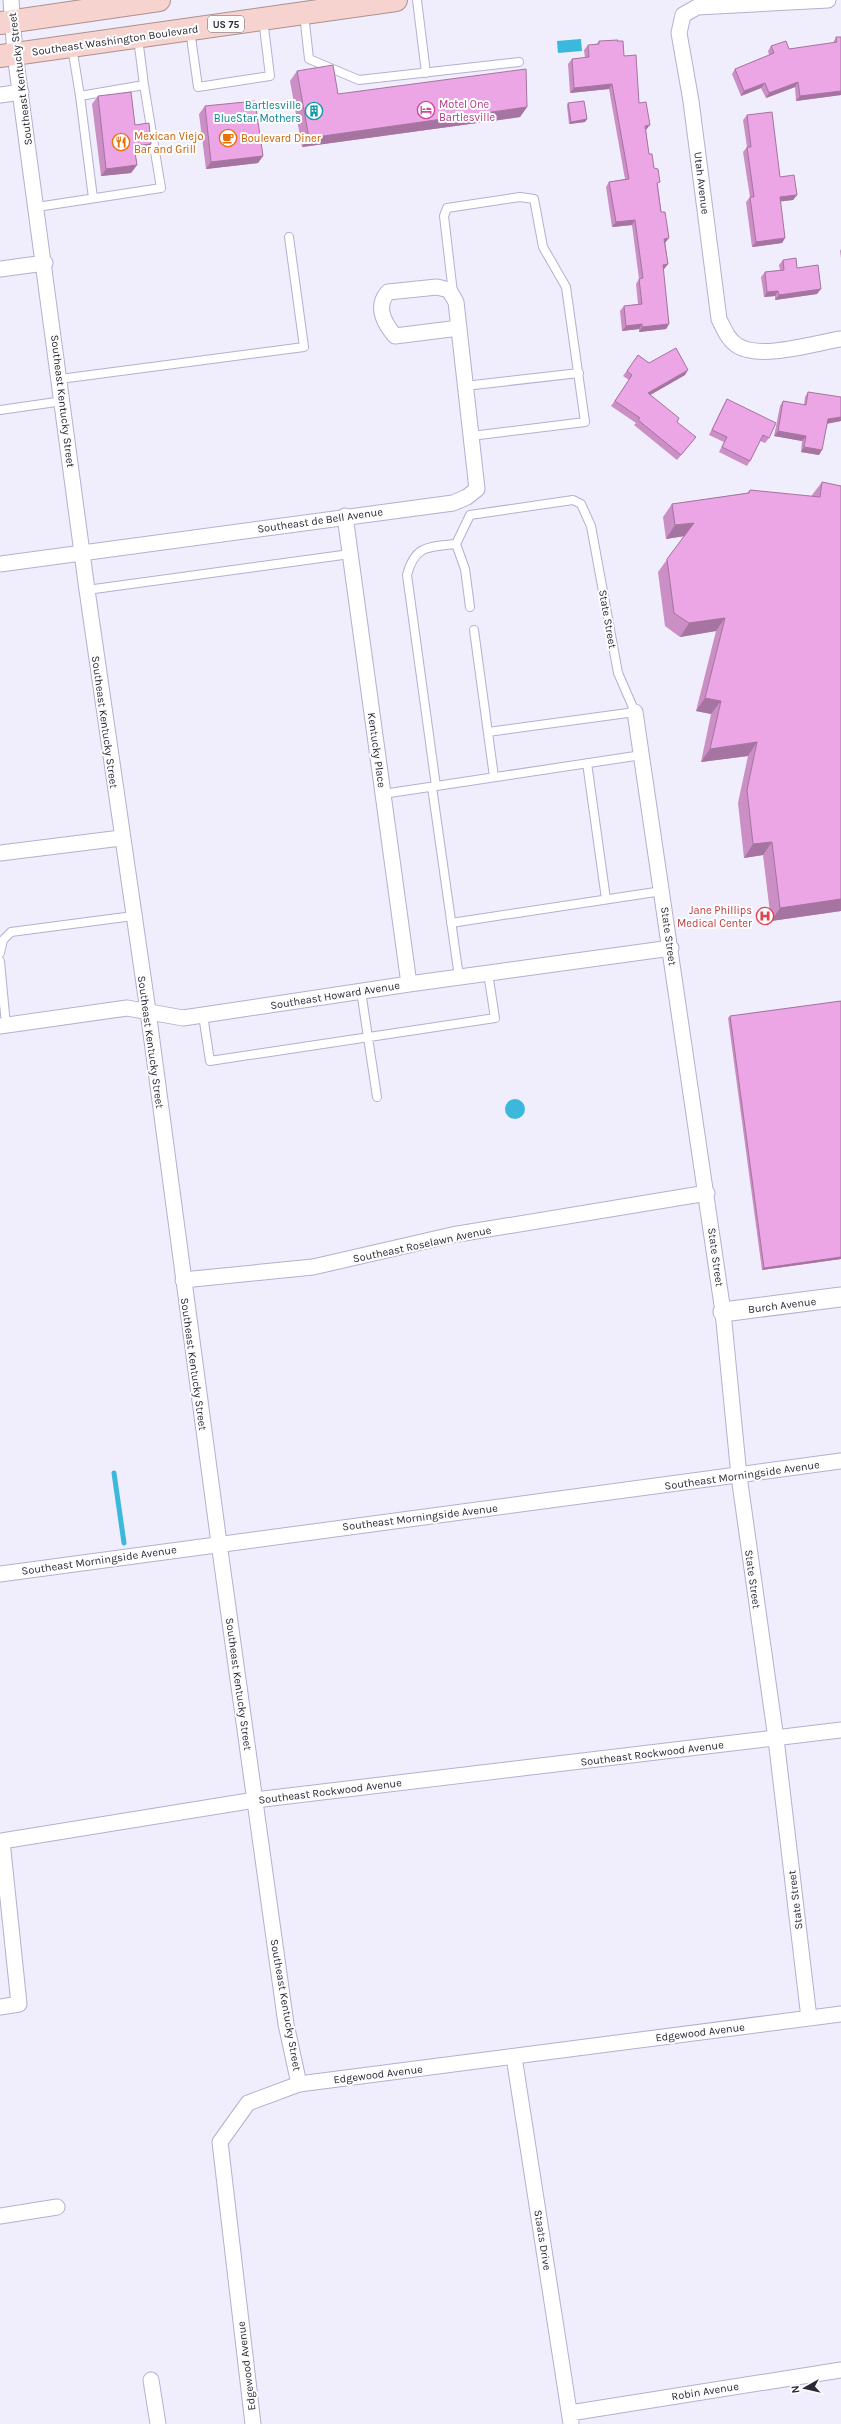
<svg xmlns="http://www.w3.org/2000/svg" width="841" height="2424" font-family="Karla,sans-serif">
  <style>
    .water { fill: #3bb8db }
    .lines { fill: none; stroke-linecap: round; stroke-linejoin: round }
    .stream { stroke: #3bb8db; stroke-width: 5 }
    .service-casing { stroke: #b6afd1; stroke-width: 10 }
    .minor-casing { stroke: #b6afd1; stroke-width: 17 }
    .tertiary-casing { stroke: #b6afd1; stroke-width: 21 }
    .trunk-casing { stroke: #ad9090; stroke-width: 24 }
    .service { stroke: #fff; stroke-width: 8 }
    .minor { stroke: #fff; stroke-width: 15 }
    .tertiary { stroke: #fff; stroke-width: 19 }
    .trunk { stroke: #f6d3ce; stroke-width: 22 }
    .wall { fill: #cb8ec5 }
    .shaded-wall { fill: #a574a0 }
    .building { fill: #eca5e5; stroke: #a574a0 }
    .labels { text-anchor: middle; stroke-width: 4; stroke-linejoin: round; paint-order: stroke }
    .shield { fill: #fdfdfd; stroke: #6b6972; stroke-width: 1 }
    .shield-label { font-size: 10px; font-weight: bold; fill: #2c2936 }
    .street-label { font-size: 11px; fill: #2c2936; stroke: #fdfdfd }
    .hotel-label { font-size: 11px; fill: #b23c85; stroke: #fdfdfd; text-anchor: start }
    .culture-label { font-size: 11px; fill: #0d838f; stroke: #fdfdfd; text-anchor: end }
    .food-label { font-size: 11px; fill: #c56008; stroke: #fdfdfd; text-anchor: start }
    .health-label { font-size: 11px; fill: #be3a42; stroke: #fdfdfd; text-anchor: end }
  </style>
  <rect width="100%" height="100%" fill="#f0edfc"/>
  <path class="water" d="M581 39 582 51 558 53 557 41Z
    M505 1109a10 10 0 1 1 20 0a10 10 0 1 1-20 0Z"/>
  <g class="lines">
    <path class="stream" d="M114 1473 124 1543"/>
    <defs>
      <path id="service" d="M417 0 426 73
        M304 14 309 59 359 80 519 62
        M190 30 198 87 270 76 263 19
        M72 47 80 96 144 85 138 38
        M80 96 93 198
        M37 207 161 188 144 85
        M453 293 444 216 447 208 520 197 534 199 543 247 566 287 585 422 471 436
        M60 379 304 347 289 237
        M465 386 579 373
        M0 410 63 401
        M456 544 465 569 470 607
        M87 590 350 554
        M474 630 494 777
        M587 763 606 899
        M436 786 407 575C415 545 428 547 456 544L470 515 573 500 581 504 591 526 618 673 635 712 488 732
        M432 787 459 977
        M383 794 642 755
        M451 923 662 891
        M0 953 3 940 11 932 133 916
        M0 961 6 1025
        M361 991 377 1097
        M203 1015 210 1061 495 1018 488 973"/>
      <path id="minor" d="M11 0 15 54 87 590 148 1011 219 1543 286 2024 299 2084
        M828 0 697 7 683 15 679 33 691 101 719 319C724 329 728 340 738 346 761 360 815 343 841 339
        M0 95 21 92
        M0 269 45 263
        M345 516 409 984
        M0 564 453 503 467 497 477 489 456 302 449 290 437 287 388 292C375 307 384 323 395 336L459 328
        M635 712 723 1312 739 1476 776 1739 809 2018
        M0 853 121 838
        M0 1026 127 1008 183 1018 409 984 671 948
        M183 1280 313 1267 452 1235 707 1193
        M0 1574 841 1461
        M0 2007 19 2004 2 1841 255 1800 841 1730
        M514 2057 571 2424
        M0 2216 57 2207
        M151 2380 158 2424
        M570 2413 841 2370
        M253 2424 220 2142 248 2103 299 2084 841 2014"/>
      <path id="tertiary" d="M723 1312 841 1297"/>
      <path id="trunk" d="M0 23 159 0
        M0 56 396 0"/>
    </defs>
    <use href="#service" class="service-casing"/>
    <use href="#minor" class="minor-casing"/>
    <use href="#tertiary" class="tertiary-casing"/>
    <use href="#trunk" class="trunk-casing"/>
    <use href="#service" class="service"/>
    <use href="#minor" class="minor"/>
    <use href="#tertiary" class="tertiary"/>
    <use href="#trunk" class="trunk"/>
  </g>
  <path class="wall" d="M836 37 841 95 796 101 795 87 766 98 761 88 741 96 732 74 735 69 769 55 768 51 771 46 789 49 833 43Z
    M599 41H617L624 56 639 103 646 130 649 154 654 168 658 186 668 264 664 269 663 270 669 324 666 329 639 332V329L622 331 620 311 624 306 638 304 636 284 639 279 632 225 612 227 606 187 609 182 625 179 609 89 570 93 568 64 572 59 585 58 584 50 588 45H596Z
    M297 71 338 94 527 107 520 117 302 147 290 81Z
    M98 96 135 125 151 144 146 151 135 152 137 165 131 173 101 176 92 104Z
    M568 103 587 119 585 122 569 124 567 106Z
    M205 106 263 156 258 163 206 169 199 114Z
    M747 115 780 177 797 195 793 200 780 201 785 238 782 243 752 247 746 202 750 197 743 152 747 147 743 120Z
    M841 249V258L840 251Z
    M783 260 797 268 817 294 775 300V296L764 297 761 277 765 272 780 270 779 265Z
    M638 355 649 363 685 375 650 395 677 422 692 442 677 460 634 425 636 423 611 406 629 380 623 376Z
    M808 392 841 421 827 424 819 455 801 452 802 441 774 436 780 406 783 401 804 405 805 397Z
    M727 399 769 438 765 443 760 441 750 461 747 466 719 452 724 442 709 435 724 404Z
    M822 482 841 486V911L771 921 763 855 744 858 738 803 748 756 701 762 711 714 696 711 716 631 680 637 665 626 658 572 684 536 666 539 663 517 672 504 747 493 750 490 812 497V495Z
    M841 1001V1259L762 1270 728 1018 730 1016Z"/>
  <path class="shaded-wall" d="M798 82 795 87 766 98 769 93Z
    M765 83 761 88 741 96 744 91Z
    M612 84 609 89 570 93 574 88Z
    M841 91V95L796 101 800 96Z
    M527 107 520 117 302 147 309 138Z
    M587 119 585 122 569 124 571 122Z
    M650 125 646 130 645 126Z
    M151 144 146 151 129 153 134 146Z
    M263 156 258 163 206 169 211 162Z
    M137 165 131 173 101 176 106 169Z
    M797 195 793 200 776 202 780 197Z
    M635 220 632 225 612 227 616 222Z
    M669 238 665 243 661 244 664 239Z
    M785 238 782 243 752 247 756 242Z
    M668 264 664 269 659 270 663 265Z
    M821 289 817 294 775 300 779 295Z
    M778 291 775 296 764 297 767 292Z
    M642 324 639 329 622 331 626 326Z
    M669 324 666 329 639 332 642 327Z
    M688 370 685 375 645 398 648 393Z
    M841 417V421L824 424 828 419Z
    M778 431 806 436 802 441 774 436Z
    M804 447 822 450 819 455 801 452Z
    M694 523 685 536 666 539 675 525Z
    M725 618 716 631 680 637 689 623Z
    M705 698 721 701 711 714 696 711Z
    M757 742 748 756 701 762 710 749Z
    M772 842 763 855 744 858 753 844Z
    M841 899V911L771 921 780 908Z
    M841 1257V1259L762 1270 764 1268Z"/>
  <path class="building" d="M836 37H841V91L800 96 798 82 769 93 765 83 744 91 735 69 774 53 771 46 786 41 789 49 837 42Z
    M618 40 617 41H623L624 56 636 55 639 103 646 102 650 125 645 126 649 154H652L654 168 658 169 660 182 657 183 661 212H665L669 238 664 239 668 264 663 265 669 324 642 327V324L626 326 624 306 642 304 639 279 643 278 635 220 616 222 609 182 629 179 612 84 574 88 572 59 589 57 588 45 599 44V41Z
    M333 65 338 94 526 69 527 107 309 138 297 71Z
    M131 92 135 125 149 123 151 144 134 146 137 165 106 169 98 96Z
    M255 101 263 156 211 162 205 106Z
    M584 101 587 119 571 122 568 103Z
    M772 112 780 177 794 175 797 195 780 197 785 238 756 242 750 197H754L747 147H751L747 115Z
    M796 258 797 268 818 265 821 289 779 295 778 291 767 292 765 272 784 270 783 260Z
    M676 348 688 370 648 393 679 418 677 422 696 437 681 455 638 420 640 418 615 401 632 375 627 371 638 355 649 363Z
    M808 392 841 397V417L828 419 822 450 804 447 806 436 778 431 783 401 806 405Z
    M727 399 776 423 769 438 763 435 750 461 722 447 727 437 712 430Z
    M822 482 841 486V899L780 908 772 842 753 844 747 790 757 742 710 749 721 701 705 698 725 618 689 623 674 613 667 559 694 523 675 525 672 504 749 493 750 490 820 497Z
    M841 1001V1257L764 1268 730 1016Z"/>
  <defs>
    <symbol id="hotel-ring" viewBox="-11 -11 22 22"><circle r="9.5" fill="#fdfdfd" stroke="#d1479c" stroke-width="1.5"/><path d="M-6-4.5h1.5V1H6V5H4.5V3h-9V5H-6ZM-4 0a1.8 1.8 0 1 1 3.6 0ZM.5 0V-2.5h3Q6-2.5 6 0Z" fill="#d1479c"/></symbol>
    <symbol id="building-ring" viewBox="-11 -11 22 22"><circle r="9.5" fill="#fdfdfd" stroke="#0f9aa8" stroke-width="1.5"/><path d="M-4-6H4V6H1V3H-1V6H-4ZM-2.5-4.3h1.7v1.8h-1.7ZM.8-4.3h1.7v1.8H.8ZM-2.5-1h1.7V.8h-1.7ZM.8-1h1.7V.8H.8Z" fill="#0f9aa8"/></symbol>
    <symbol id="cafe-ring" viewBox="-11 -11 22 22"><circle r="9.5" fill="#fdfdfd" stroke="#e8710a" stroke-width="1.5"/><path d="M-5.5-4.5H6V0H3Q3 3.5 0 3.5H-2.5Q-5.5 3.5-5.5 0ZM3-3.2v2h1.7v-2ZM-6 4.5H4V6H-6Z" fill="#e8710a"/></symbol>
    <symbol id="restaurant-ring" viewBox="-11 -11 22 22"><circle r="9.5" fill="#fdfdfd" stroke="#e8710a" stroke-width="1.5"/><path d="M-5-6h1v4h1v-4h1v4h1v-4h1v5L-1.5 .5V6h-2V.5L-5-1ZM5-6V6H3V1.5H1.5Q1.5-4 5-6Z" fill="#e8710a"/></symbol>
    <symbol id="hospital-ring" viewBox="-11 -11 22 22"><circle r="9.5" fill="#fdfdfd" stroke="#e0444e" stroke-width="1.5"/><path d="M-5-5h3v3.5h4V-5h3V5h-3V1.5h-4V5h-3Z" fill="#e0444e"/></symbol>
  </defs>
  <g fill-rule="evenodd">
    <use href="#hotel-ring" x="416" y="100" width="20" height="20"/>
    <use href="#building-ring" x="304" y="101" width="20" height="20"/>
    <use href="#cafe-ring" x="218" y="128" width="20" height="20"/>
    <use href="#restaurant-ring" x="111" y="132" width="20" height="20"/>
    <use href="#hospital-ring" x="755" y="906" width="20" height="20"/>
  </g>
  <g class="labels">
    <rect class="shield" x="208" y="16" width="36" height="16" rx="3"/>
    <g class="shield-label">
      <text x="226" y="28">US 75</text>
    </g>
    <g class="street-label">
      <text transform="translate(115 40) rotate(-8)" y="4">Southeast Washington Boulevard</text>
      <text transform="translate(20 79) rotate(-97)" y="4">Southeast Kentucky Street</text>
      <text transform="translate(702 183) rotate(83)" y="4">Utah Avenue</text>
      <text transform="translate(63 401) rotate(83)" y="4">Southeast Kentucky Street</text>
      <text transform="translate(320 520) rotate(-8)" y="4">Southeast de Bell Avenue</text>
      <text transform="translate(608 619) rotate(80)" y="4">State Street</text>
      <text transform="translate(105 722) rotate(82)" y="4">Southeast Kentucky Street</text>
      <text transform="translate(377 750) rotate(82)" y="4">Kentucky Place</text>
      <text transform="translate(669 936) rotate(82)" y="4">State Street</text>
      <text transform="translate(335 995) rotate(-9)" y="4">Southeast Howard Avenue</text>
      <text transform="translate(151 1042) rotate(82)" y="4">Southeast Kentucky Street</text>
      <text transform="translate(422 1244) rotate(-12)" y="4">Southeast Roselawn Avenue</text>
      <text transform="translate(716 1257) rotate(82)" y="4">State Street</text>
      <text transform="translate(782 1305) rotate(-7)" y="4">Burch Avenue</text>
      <text transform="translate(194 1364) rotate(82)" y="4">Southeast Kentucky Street</text>
      <text transform="translate(742 1475) rotate(-8)" y="4">Southeast Morningside Avenue</text>
      <text transform="translate(420 1517) rotate(-7)" y="4">Southeast Morningside Avenue</text>
      <text transform="translate(99 1560) rotate(-8)" y="4">Southeast Morningside Avenue</text>
      <text transform="translate(753 1579) rotate(82)" y="4">State Street</text>
      <text transform="translate(239 1684) rotate(82)" y="4">Southeast Kentucky Street</text>
      <text transform="translate(652 1753) rotate(-7)" y="4">Southeast Rockwood Avenue</text>
      <text transform="translate(330 1791) rotate(-7)" y="4">Southeast Rockwood Avenue</text>
      <text transform="translate(795 1900) rotate(-97)" y="4">State Street</text>
      <text transform="translate(286 2005) rotate(80)" y="4">Southeast Kentucky Street</text>
      <text transform="translate(700 2032) rotate(-7)" y="4">Edgewood Avenue</text>
      <text transform="translate(378 2074) rotate(-7)" y="4">Edgewood Avenue</text>
      <text transform="translate(543 2240) rotate(81)" y="4">Staats Drive</text>
      <text transform="translate(246 2366) rotate(-97)" y="4">Edgewood Avenue</text>
      <text transform="translate(705 2391) rotate(-9)" y="4">Robin Avenue</text>
    </g>
    <g class="hotel-label">
      <text x="439" y="108">Motel One<tspan x="439" dy="13">Bartlesville</tspan></text>
    </g>
    <g class="culture-label">
      <text x="301" y="109">Bartlesville<tspan x="301" dy="13">BlueStar Mothers</tspan></text>
    </g>
    <g class="food-label">
      <text x="134" y="140">Mexican Viejo<tspan x="134" dy="13">Bar and Grill</tspan></text>
      <text x="241" y="142">Boulevard Diner</text>
    </g>
    <g class="health-label">
      <text x="752" y="914">Jane Phillips<tspan x="752" dy="13">Medical Center</tspan></text>
    </g>
  </g>
  <g transform="translate(805 2388) rotate(262)" stroke="#fdfdfd" stroke-width="3" paint-order="stroke">
  <path d="M0-3L7 15L0 10L-7 15Z" fill="#2c2936"/>
  <text y="-6" font-size="11" font-weight="bold" text-anchor="middle" fill="#2c2936">N</text>
  </g>
</svg>
